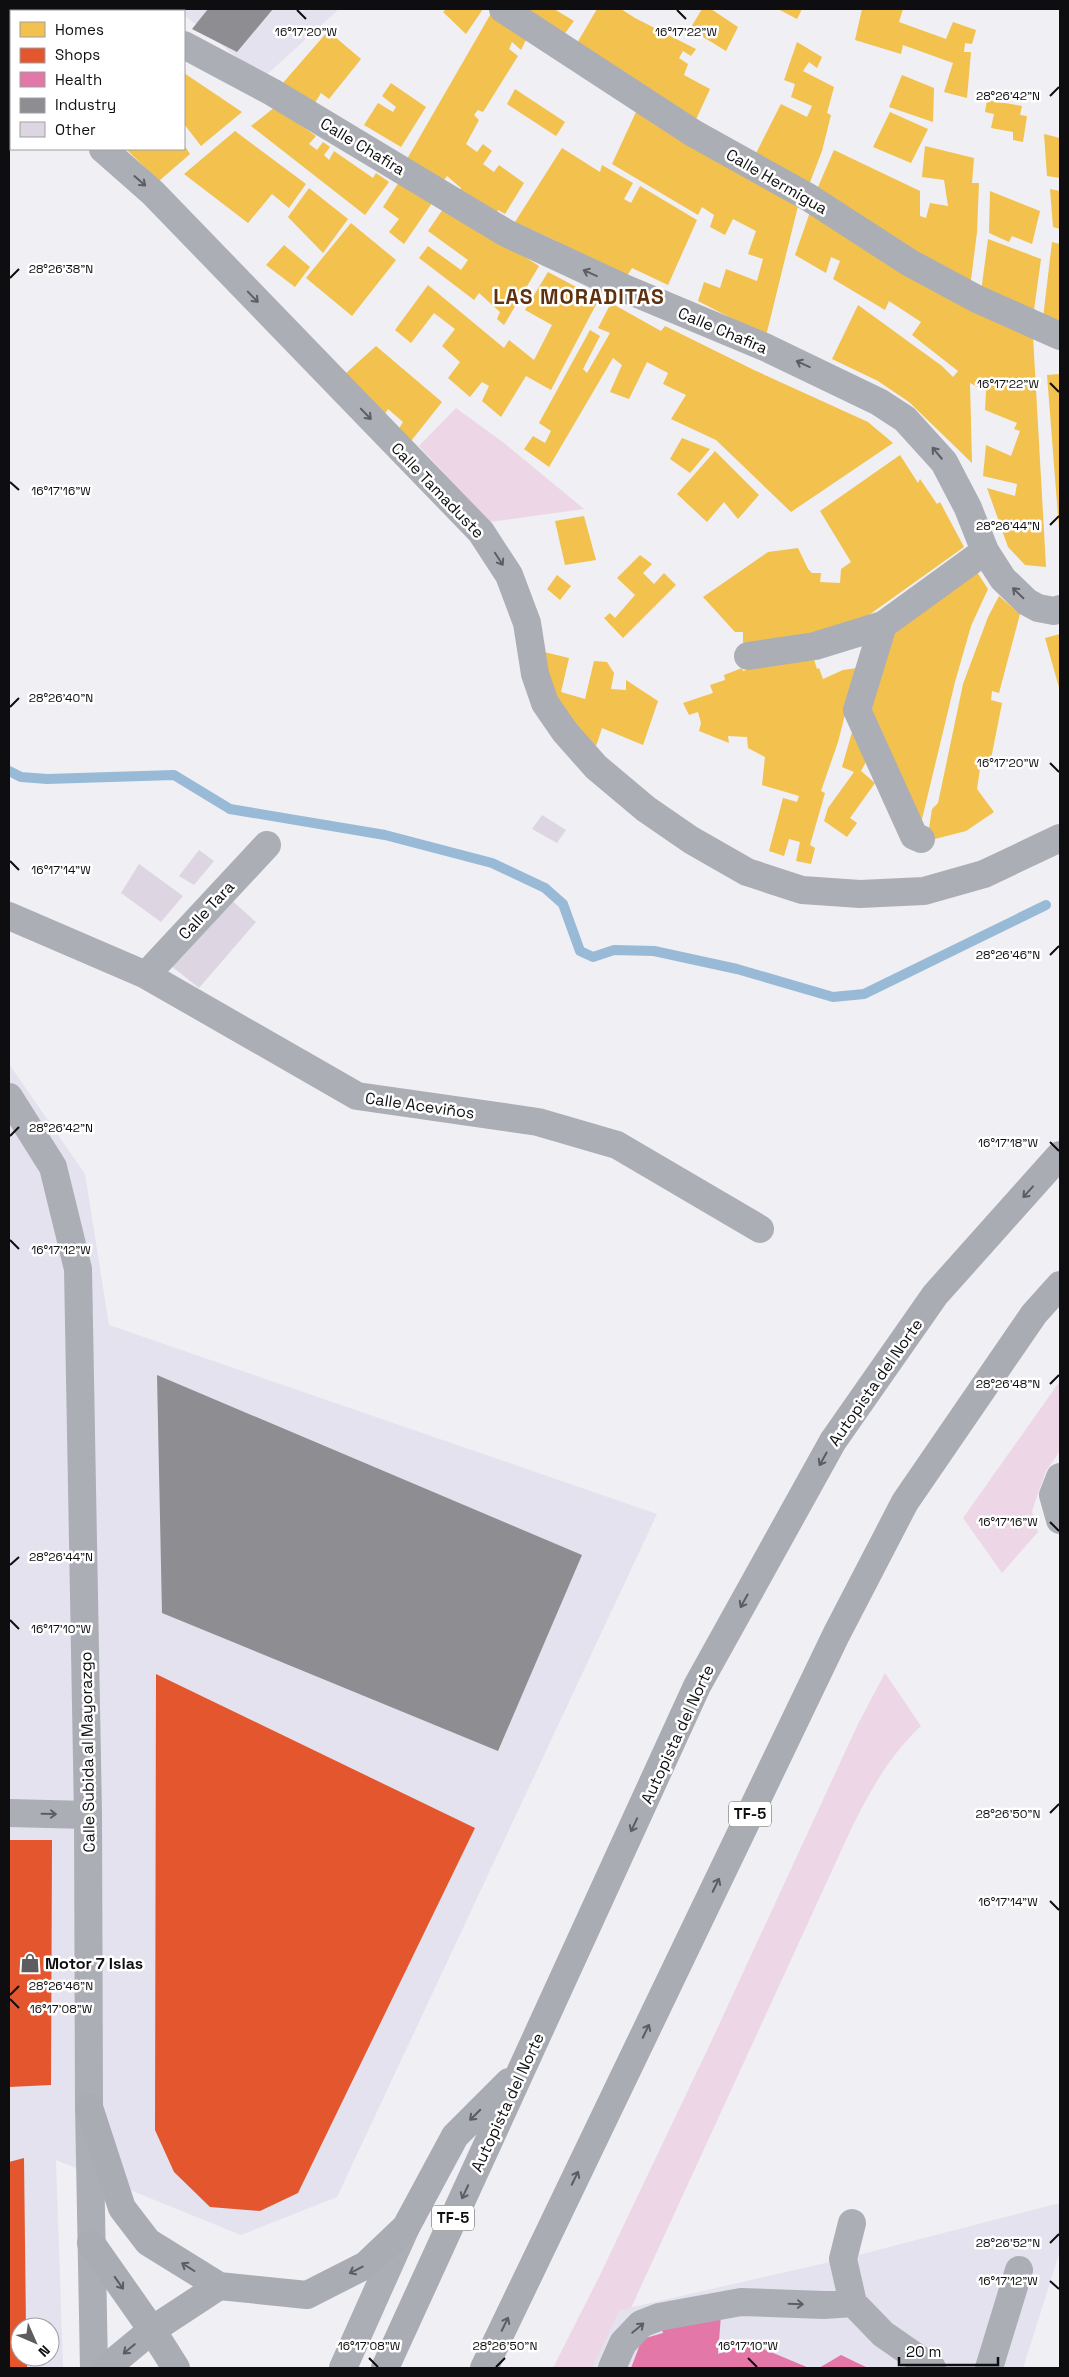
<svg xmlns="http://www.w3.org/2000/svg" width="1069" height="2377" font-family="'Space Grotesk',sans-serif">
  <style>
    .built { fill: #e3e2ee; fill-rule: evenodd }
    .green { fill: #edd7e7 }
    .homes { fill: #f2c14e }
    .shops { fill: #e4572e }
    .health { fill: #e377a8 }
    .industry { fill: #8d8d92 }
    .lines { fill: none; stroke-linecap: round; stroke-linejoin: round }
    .stream { stroke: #98bad7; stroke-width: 10 }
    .building { fill: #ddd6e2 }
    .minor { stroke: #acaeb6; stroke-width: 28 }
    .highway { stroke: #aaacb3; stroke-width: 28 }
    .oneway { stroke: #5d5e64 }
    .oneway2 { stroke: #5c5d62 }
    .ticks { fill: none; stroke: #0e0e11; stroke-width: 2 }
    .labels { text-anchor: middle; stroke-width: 5; stroke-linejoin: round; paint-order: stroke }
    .shield { fill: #fff; stroke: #565658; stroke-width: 1 }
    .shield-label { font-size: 15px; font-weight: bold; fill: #0e0e11 }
    .street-label { font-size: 16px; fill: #0e0e11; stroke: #fff }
    .poi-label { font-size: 16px; font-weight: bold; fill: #0e0e11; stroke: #fff; text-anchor: start }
    .district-label { font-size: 21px; font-weight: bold; letter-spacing: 1px; fill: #5f310f; stroke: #fff }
    .ticks-label { font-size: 12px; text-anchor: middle; fill: #0e0e11; stroke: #fff; stroke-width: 5; stroke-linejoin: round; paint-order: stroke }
  </style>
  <rect width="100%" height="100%" fill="#efeff4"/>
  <path class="built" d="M176 9H339L263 78 184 15V11Z
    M9 1064 85 1174 109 1325 657 1514 337 2197 241 2235 56 2160 63 2368H9ZM20 2327H50V2357H20Z
    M1060 2203V2251L1023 2368H590L620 2310 843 2259Z"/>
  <path class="green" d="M456 408 504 443 584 509 489 522 419 446Z
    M1060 1381V1451L1046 1471 1032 1511 1038 1532 1002 1573 963 1518Z
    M885 1673 921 1726C889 1756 872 1788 852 1827L631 2308 620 2310 592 2368H553L600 2275 711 2042 858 1724Z"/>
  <path class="homes" d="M9 9H30L33 11H11V38L9 36Z
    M55 9H103L106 11H58Z
    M446 9H483L466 34 443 12Z
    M513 9H554L574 21 560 40Z
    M597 9H621L635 18 696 49 691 56 683 51 679 58 688 64 684 75 710 89 693 126 573 50Z
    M702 9H711L738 27 726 51 690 29Z
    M778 9H802L797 19Z
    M862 9H903L899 22 946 39 953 22 976 30 972 44 965 43 964 52H971L967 98 944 92 953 63 903 45 901 54 855 40Z
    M493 10 529 34 521 50 512 42 509 49 518 56 483 112 478 110 474 115 479 120 466 144 477 152 483 144 492 151 483 164 494 172 499 165 524 183 505 214 498 210 495 216 458 194 461 188 447 176 444 180 407 159Z
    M328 31 361 59 329 99 321 93 313 106 282 84Z
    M797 42 822 57 817 68 809 62 803 71 834 87 827 113 831 115 822 151 807 190 752 161 781 104 807 117 812 106 791 97 795 84 784 80Z
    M184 73 242 112 201 146 184 124Z
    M902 75 934 88 933 122 889 107Z
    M391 83 426 107 401 147 364 125 378 103 393 112 396 107 382 96Z
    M515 89 565 122 556 136 507 104Z
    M987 100 1022 106 1020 115 1027 116 1023 142 1013 140V132L991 128 994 114 985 112Z
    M275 107 316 136 309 144 317 150 323 142 330 147 324 155 329 160 334 151 373 178 376 173 389 182 365 215 251 126Z
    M636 112 798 206 766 336 698 301 704 282 720 288 726 269 757 281 763 259 748 254 756 231 733 219 725 235 710 227 714 215 702 207 698 215 612 164Z
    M890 112 928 129 911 163 873 147Z
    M235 131 306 184 289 208 272 194 248 223 184 174Z
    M1044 134 1060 138V178L1047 176Z
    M184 145 190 154 159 181 126 149H184Z
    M925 146 974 158 972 183H979L977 232 970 288 815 194 834 150 920 191V216L926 218 930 203 948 206 944 180 922 177Z
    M562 148 600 172 602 165 633 183 624 199 631 203 640 186 697 220 668 285 632 268 623 282 556 241 515 222Z
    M399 182 432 203 404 244 389 232 399 219 383 207Z
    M309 188 348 219 323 253 288 217Z
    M1050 189 1060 191V229L1053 227Z
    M990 191 1040 211 1032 244 1012 236 1009 242 989 233Z
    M443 209 500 241 539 266 504 325 497 319 500 312 479 293 474 300 419 258 428 246 461 270 468 260 428 231Z
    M810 212 1033 336 1046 567 1025 565 1008 547 987 488 1015 496 1017 484 983 476 986 445 1011 456 1020 431 1014 429 1017 423 985 410 986 391 970 383 972 463 909 402 878 381 832 359 858 305 942 366 953 377 958 371 912 335 921 322 889 301 885 310 833 279 840 261 831 257 826 273 795 255Z
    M351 223 396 260 352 316 306 278Z
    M988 239 1041 259 1033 317 981 292Z
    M1052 242 1060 244V324L1043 318Z
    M284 245 310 267 295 287 266 265Z
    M548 272 599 299 551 390 526 376 501 417 482 401 489 386 482 382 470 397 448 378 460 362 442 346 455 329 434 313 411 343 395 330 428 285 504 348 509 340 534 360 552 325 525 310Z
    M611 303 661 331 665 326 754 370 868 422 893 443 791 512 716 440 671 419 686 395 663 384 668 373 647 362 629 399 610 392 622 365 613 358 549 467 524 449 533 436 545 443 551 431 539 423 590 330 600 336 583 369 587 373 610 333 598 328Z
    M376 346 442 402 411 441 398 430 403 422 388 409 385 414 345 374Z
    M1060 374V529H1059L1047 375Z
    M682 438 710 449 690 473 670 459Z
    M715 451 759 495 738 519 724 502 707 522 677 494Z
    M900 455 918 483 920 479 937 504 940 502 964 547 859 622 786 646 743 643V632H735L703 597 768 552 798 548 808 569 812 573H821L820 582 840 583 841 569 851 562 820 511Z
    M584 516 596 560 565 565 555 521Z
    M640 555 652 564 643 573 654 584 664 573 676 585 623 638 604 618 610 613 615 618 635 595 617 578Z
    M975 569 988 589 971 626 955 682 922 819 913 824 869 730V700L893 624Z
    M557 575 571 586 560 600 547 589Z
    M999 596 1020 614 999 693 992 691 991 700 1002 703 990 764 981 762 977 789 994 812 966 831 927 841 932 809 938 803 963 684 988 617Z
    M1060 634V691L1045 638Z
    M544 652 569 658 561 692 585 699 594 661 607 662 614 673 611 689 626 690V680L658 701 643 745 602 728 596 746 579 729 549 685Z
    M813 656 817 669 819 668 823 679 843 670 857 668 838 742 821 791 825 793 810 845 815 848 811 864 796 861 800 842 789 839 784 856 769 851 783 798 797 802 799 796 762 785 765 757 748 748 747 737 728 736 729 743 699 731 701 723 698 712 689 715 683 703 713 693 710 685 725 680 724 675 742 668 743 671 772 662Z
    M852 732 867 760 861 771 875 783 850 818 857 823 847 837 824 821 828 808 854 772 842 767Z"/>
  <path class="shops" d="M156 1674 475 1828 298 2193 260 2211 210 2207 174 2172 155 2130Z
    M9 1840H52L51 2085 9 2087Z
    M24 2158 26 2327H20V2357H27V2368H9V2162Z"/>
  <path class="health" d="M721 2315 718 2354 747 2342 809 2368H631L642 2339 663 2333 661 2326Z
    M841 2355 868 2368H819Z"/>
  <path class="industry" d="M208 9H273L237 52 192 29Z
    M157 1375 582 1555 498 1751 162 1613Z"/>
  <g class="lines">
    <path class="stream" d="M9 771 21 777 47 779 174 775 230 809 385 835 492 863 545 888 563 904 580 951 593 957 614 950 654 951 737 969 833 997 864 994 1046 905"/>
  </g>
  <path class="building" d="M542 815 566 830 557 843 532 829Z
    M199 850 214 861 194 885 179 876Z
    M139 864 183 896 161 922 121 893Z
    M227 896 256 922 199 988 170 965Z"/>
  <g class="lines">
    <path class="minor" d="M135 9 138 11
      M503 9 693 133 808 197 910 263 977 299 1060 336
      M184 45 272 92 506 233 626 289 767 348 879 402 905 419 944 462 968 508 985 551 1003 579 1027 602 1038 608 1054 611 1060 609
      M9 66 11 68
      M103 149 153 193 481 532 509 575 527 623 535 674 545 703 565 732 596 767 646 809 691 840 747 872 802 890 860 894 924 891 984 874 1060 838
      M748 656 815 646 883 625
      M921 839 914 836 857 710 883 625 985 551
      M9 916 146 975 357 1096 538 1122 617 1145 760 1229
      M146 975 267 845
      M9 1097 53 1167 78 1269 88 1815 89 2107 94 2368
      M1060 1477 1053 1495 1060 1520
      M9 1813 88 1815
      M852 2223 843 2259 853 2303 883 2334 932 2368
      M343 2368 406 2227
      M612 2368 623 2343 641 2324 659 2317 741 2302 824 2305 853 2303
      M989 2368 1019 2270"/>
    <path class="highway" d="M89 2107 122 2208 148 2242 219 2286 307 2295 366 2265 406 2227 455 2136 509 2082
      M91 2243 152 2330 176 2368
      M106 2368 152 2330 219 2286
      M385 2368 697 1686 833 1441 935 1295 1060 1155
      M484 2368 836 1635 905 1502 1034 1314 1060 1285"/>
  </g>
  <defs><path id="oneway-shaft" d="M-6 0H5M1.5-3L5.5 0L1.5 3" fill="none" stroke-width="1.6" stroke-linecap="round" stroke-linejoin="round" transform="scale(1.25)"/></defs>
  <g class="oneway">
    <use href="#oneway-shaft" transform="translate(140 181) rotate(41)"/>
    <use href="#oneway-shaft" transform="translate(590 273) rotate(-156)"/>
    <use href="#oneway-shaft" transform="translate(253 297) rotate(46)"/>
    <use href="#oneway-shaft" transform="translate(803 364) rotate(-155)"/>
    <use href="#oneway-shaft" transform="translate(366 414) rotate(46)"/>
    <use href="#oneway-shaft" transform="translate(937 453) rotate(-130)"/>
    <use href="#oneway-shaft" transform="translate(499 559) rotate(57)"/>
    <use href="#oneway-shaft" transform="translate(1018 593) rotate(-136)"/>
    <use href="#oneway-shaft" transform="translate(49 1814) rotate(1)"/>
    <use href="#oneway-shaft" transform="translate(796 2304) rotate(2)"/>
    <use href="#oneway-shaft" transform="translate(638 2328) rotate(-40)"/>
  </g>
  <g class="oneway2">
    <use href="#oneway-shaft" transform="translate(1028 1192) rotate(132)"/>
    <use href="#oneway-shaft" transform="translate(823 1459) rotate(119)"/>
    <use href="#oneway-shaft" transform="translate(744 1601) rotate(119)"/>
    <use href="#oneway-shaft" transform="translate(634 1825) rotate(115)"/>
    <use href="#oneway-shaft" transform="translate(716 1885) rotate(-64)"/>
    <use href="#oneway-shaft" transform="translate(646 2031) rotate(-64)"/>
    <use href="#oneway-shaft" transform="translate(475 2115) rotate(135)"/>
    <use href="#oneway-shaft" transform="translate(575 2178) rotate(-64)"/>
    <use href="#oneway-shaft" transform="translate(465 2192) rotate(115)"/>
    <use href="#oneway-shaft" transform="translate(188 2267) rotate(-148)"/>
    <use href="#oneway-shaft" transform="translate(356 2270) rotate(153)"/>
    <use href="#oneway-shaft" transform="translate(119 2283) rotate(55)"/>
    <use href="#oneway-shaft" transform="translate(505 2324) rotate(-64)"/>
    <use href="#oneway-shaft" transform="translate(129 2349) rotate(140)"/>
  </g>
  <path class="ticks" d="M297 10 306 19M677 10 686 19M1050 96 1059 87M10 278 19 269M1050 383 1059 392M10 482 19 490M1050 525 1059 516M10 707 19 698M1050 763 1059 772M10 861 19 870M1050 955 1059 946M10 1136 19 1127M1050 1142 1059 1151M10 1240 19 1249M1050 1384 1059 1375M1050 1522 1059 1531M10 1565 19 1557M10 1620 19 1629M1050 1813 1059 1804M1050 1901 1059 1910M10 1995 19 1986M10 1999 19 2008M1050 2243 1059 2234M1050 2281 1059 2289M369 2358 378 2367M748 2358 757 2367M496 2367 505 2358"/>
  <defs>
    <symbol id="shop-bare" viewBox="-9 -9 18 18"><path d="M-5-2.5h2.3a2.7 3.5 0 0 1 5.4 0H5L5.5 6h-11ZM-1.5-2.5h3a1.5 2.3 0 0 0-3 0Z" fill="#5d5d60" stroke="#fff" stroke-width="2.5" paint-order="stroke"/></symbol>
  </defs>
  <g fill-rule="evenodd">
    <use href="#shop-bare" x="16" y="1949" width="28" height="28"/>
  </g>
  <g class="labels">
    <g class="shield">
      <rect x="729" y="1801.5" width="42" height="25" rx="4"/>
      <rect x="432" y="2205.5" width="42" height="25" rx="4"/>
    </g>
    <g class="shield-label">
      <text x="750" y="1819">TF-5</text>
      <text x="453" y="2223">TF-5</text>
    </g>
    <g class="street-label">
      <text transform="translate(363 146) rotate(31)" y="6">Calle Chafira</text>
      <text transform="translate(777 181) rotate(30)" y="6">Calle Hermigua</text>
      <text transform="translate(723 330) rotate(23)" y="6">Calle Chafira</text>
      <text transform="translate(438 490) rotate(46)" y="6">Calle Tamaduste</text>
      <text transform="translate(206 910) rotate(-47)" y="6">Calle Tara</text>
      <text transform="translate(420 1105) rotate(8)" y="6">Calle Aceviños</text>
      <text transform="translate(875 1382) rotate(-55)" y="6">Autopista del Norte</text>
      <text transform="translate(677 1734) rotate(-65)" y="6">Autopista del Norte</text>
      <text transform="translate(87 1752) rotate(-91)" y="6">Calle Subida al Mayorazgo</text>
      <text transform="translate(507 2102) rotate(-65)" y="6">Autopista del Norte</text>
    </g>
    <g class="poi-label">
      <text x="45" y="1969">Motor 7 Islas</text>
    </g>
    <g class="district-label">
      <text x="579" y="304">LAS MORADITAS</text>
    </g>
  </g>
  <g class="ticks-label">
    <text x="306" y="36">16°17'20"W</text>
    <text x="686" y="36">16°17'22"W</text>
    <text x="1008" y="100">28°26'42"N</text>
    <text x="61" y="273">28°26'38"N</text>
    <text x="1008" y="388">16°17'22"W</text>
    <text x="61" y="495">16°17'16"W</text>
    <text x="1008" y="530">28°26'44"N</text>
    <text x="61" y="702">28°26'40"N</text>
    <text x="1008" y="767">16°17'20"W</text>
    <text x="61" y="874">16°17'14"W</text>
    <text x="1008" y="959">28°26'46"N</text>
    <text x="61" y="1132">28°26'42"N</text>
    <text x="1008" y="1147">16°17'18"W</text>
    <text x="61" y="1254">16°17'12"W</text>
    <text x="1008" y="1388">28°26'48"N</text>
    <text x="1008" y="1526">16°17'16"W</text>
    <text x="61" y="1561">28°26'44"N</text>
    <text x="61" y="1633">16°17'10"W</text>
    <text x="1008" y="1818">28°26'50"N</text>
    <text x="1008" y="1906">16°17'14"W</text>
    <text x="61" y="1990">28°26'46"N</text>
    <text x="61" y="2013">16°17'08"W</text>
    <text x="1008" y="2247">28°26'52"N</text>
    <text x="1008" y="2285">16°17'12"W</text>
    <text x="369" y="2350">16°17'08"W</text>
    <text x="505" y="2350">28°26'50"N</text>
    <text x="748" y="2350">16°17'10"W</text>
  </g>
  <rect width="1069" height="2377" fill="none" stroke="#0e0e11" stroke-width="20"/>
  <rect x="10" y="10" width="175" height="140" fill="#ffffff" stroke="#9f9fa0"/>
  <rect x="20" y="22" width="25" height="15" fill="#f2c14e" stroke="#9f9fa0"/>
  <text x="55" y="35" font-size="15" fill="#0e0e11">Homes</text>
  <rect x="20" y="48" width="25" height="15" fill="#e4572e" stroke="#9f9fa0"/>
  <text x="55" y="60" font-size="15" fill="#0e0e11">Shops</text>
  <rect x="20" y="72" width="25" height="15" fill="#e377a8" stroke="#9f9fa0"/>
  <text x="55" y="85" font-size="15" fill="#0e0e11">Health</text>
  <rect x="20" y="98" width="25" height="15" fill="#8d8d92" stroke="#9f9fa0"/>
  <text x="55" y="110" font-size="15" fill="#0e0e11">Industry</text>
  <rect x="20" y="122" width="25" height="15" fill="#ddd6e2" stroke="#9f9fa0"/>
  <text x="55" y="135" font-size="15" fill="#0e0e11">Other</text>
  <g transform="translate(35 2342) rotate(135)"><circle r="24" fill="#ffffff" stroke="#9f9fa0"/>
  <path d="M0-4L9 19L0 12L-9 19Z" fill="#5d5d60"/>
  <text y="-8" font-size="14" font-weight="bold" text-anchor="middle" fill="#0e0e11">N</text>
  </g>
  <path d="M899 2357v8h99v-8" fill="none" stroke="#0e0e11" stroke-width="2.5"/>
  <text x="906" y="2357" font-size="15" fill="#0e0e11" stroke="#ffffff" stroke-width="4" paint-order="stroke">20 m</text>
</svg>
